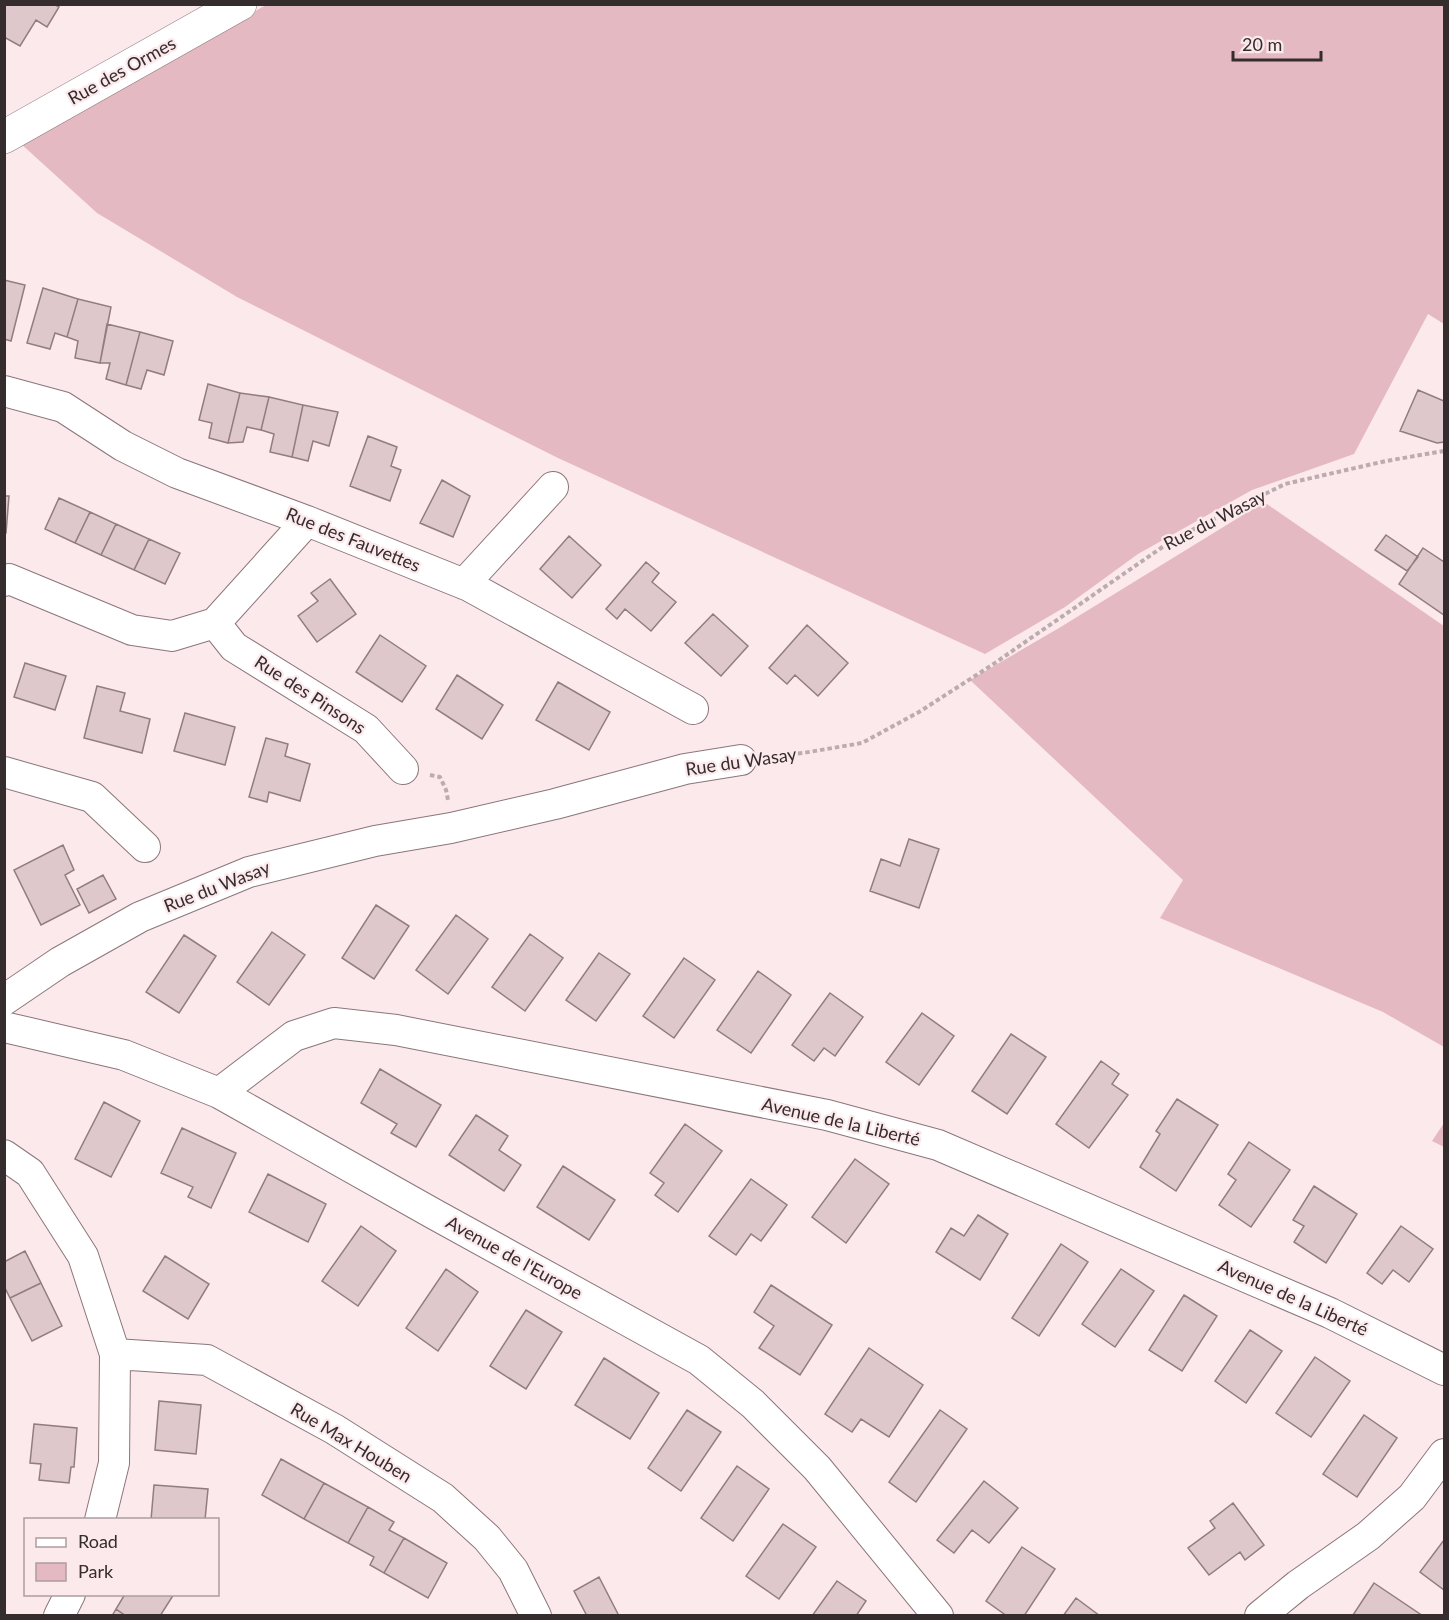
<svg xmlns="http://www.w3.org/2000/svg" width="1449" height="1620" font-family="Lato,sans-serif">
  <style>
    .green { fill: #e5b9c1 }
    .building { fill: #dfc8cc; stroke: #927c80; stroke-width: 1.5 }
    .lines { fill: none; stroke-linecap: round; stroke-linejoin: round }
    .street-casing { stroke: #8b767a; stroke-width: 32 }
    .secondary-casing { stroke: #8b767a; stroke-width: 34 }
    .path { stroke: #bcacaf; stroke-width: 4; stroke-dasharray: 4.5 3; stroke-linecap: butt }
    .street { stroke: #fff; stroke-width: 30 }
    .secondary { stroke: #fff; stroke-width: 33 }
    .labels { text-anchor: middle; stroke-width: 4.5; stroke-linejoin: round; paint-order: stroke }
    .street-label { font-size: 18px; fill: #352c2e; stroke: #fce9ec }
  </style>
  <rect width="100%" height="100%" fill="#fce9ec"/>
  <path class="green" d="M266 5H1444V324L1428 314 1354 454 1252 490 1138 554 1065 607 985 654 558 458 237 297 97 213 19 142Z
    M1264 502 1444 626V1047L1383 1012 1160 918 1183 880 970 680 1059 628Z
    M1444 1123V1147L1432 1141Z"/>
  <path class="building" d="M4 4H54L59 7 47 27 36 20 20 46 4 37Z
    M4 280 25 285 11 341 4 339Z
    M43 288 78 299 67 337 55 333 50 349 27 343Z
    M78 299 111 307 100 363 75 358 78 341 67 337Z
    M107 324 140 332 126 385 106 379 110 363H100Z
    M140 332 173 341 164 375 147 370 141 389 126 385Z
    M208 384 240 393 228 443 209 438 212 423 199 420Z
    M1418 390 1444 401V442L1437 443 1400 431Z
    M240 393 269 397 261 430 247 427 243 442 228 443Z
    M269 397 303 405 292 457 270 452 274 434 261 430Z
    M303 405 338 412 329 446 313 441 308 461 292 457Z
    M368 436 397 447 391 466 401 470 390 501 350 486Z
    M442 480 470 496 453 537 420 523Z
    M4 496H9L6 533H4Z
    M59 498 90 512 75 543 45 529Z
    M90 512 116 524 101 555 75 543Z
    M116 524 149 539 134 570 101 555Z
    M1386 535 1418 557 1407 571 1375 550Z
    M569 536 601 565 572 598 540 569Z
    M149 539 180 553 165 584 134 570Z
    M1423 548 1444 562V615L1399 584Z
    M646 562 659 573 652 582 676 602 651 631 625 609 617 619 606 609Z
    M330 579 356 614 317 642 298 616 318 601 311 593Z
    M713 614 748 646 721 676 685 643Z
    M807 625 848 663 818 696 795 675 787 684 769 668Z
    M380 635 426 666 402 702 356 672Z
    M25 663 66 676 55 710 14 697Z
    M457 675 503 705 482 739 436 709Z
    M558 682 610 712 589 750 536 720Z
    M97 686 125 693 120 711 150 719 142 753 84 738Z
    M185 713 235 727 225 765 174 751Z
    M266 738 288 744 285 756 310 764 300 801 269 792 267 802 249 797Z
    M909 839 939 849 919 908 870 891 881 859 900 866Z
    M63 845 74 870 65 875 80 905 41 925 14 870Z
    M103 875 116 899 89 913 77 889Z
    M376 905 409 926 374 979 342 958Z
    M456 915 488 939 448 994 416 970Z
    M272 932 305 955 269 1005 237 982Z
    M530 934 563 958 525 1011 492 987Z
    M184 935 216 956 179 1013 146 992Z
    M599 953 630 974 596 1021 566 1000Z
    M684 958 715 980 674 1038 643 1016Z
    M758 971 791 995 751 1053 717 1030Z
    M830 993 863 1017 835 1056 824 1048 814 1061 792 1045Z
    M922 1013 954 1036 919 1085 886 1062Z
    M1011 1034 1046 1057 1007 1114 972 1091Z
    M1101 1061 1119 1074 1112 1084 1128 1095 1089 1148 1056 1124Z
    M380 1069 441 1105 416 1147 391 1133 397 1124 361 1103Z
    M1177 1099 1218 1125 1176 1191 1140 1167 1160 1134 1156 1131Z
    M104 1102 140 1121 111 1177 75 1159Z
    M476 1115 508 1136 499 1150 521 1165 504 1191 449 1155Z
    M685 1124 722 1151 678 1212 655 1195 664 1183 650 1173Z
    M182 1128 236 1153 211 1208 188 1197 193 1187 161 1173Z
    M1249 1142 1290 1170 1251 1227 1219 1205 1236 1180 1228 1174Z
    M855 1159 889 1184 846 1243 812 1217Z
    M563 1166 615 1200 589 1240 537 1207Z
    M268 1174 326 1204 308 1242 249 1212Z
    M751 1179 787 1205 761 1241 751 1234 736 1255 709 1236Z
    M1314 1186 1357 1214 1326 1263 1294 1242 1304 1226 1293 1220Z
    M978 1215 1008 1234 980 1280 936 1252 951 1228 964 1236Z
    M361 1226 396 1251 358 1306 322 1281Z
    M1401 1226 1433 1249 1409 1282 1393 1270 1382 1284 1367 1273Z
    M1061 1244 1088 1262 1039 1336 1012 1318Z
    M25 1251 41 1283 10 1298 4 1286V1262Z
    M165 1256 209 1284 188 1319 143 1291Z
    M446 1269 478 1292 438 1351 406 1328Z
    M1121 1269 1154 1291 1115 1347 1082 1324Z
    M41 1283 62 1326 32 1341 10 1298Z
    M771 1285 832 1325 800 1375 759 1348 774 1326 754 1312Z
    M1184 1295 1217 1316 1182 1371 1149 1350Z
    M526 1310 562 1332 526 1389 490 1366Z
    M1250 1330 1282 1351 1246 1403 1215 1381Z
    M869 1348 923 1385 889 1437 861 1419 852 1432 825 1414Z
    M1315 1357 1350 1381 1311 1437 1276 1413Z
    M604 1358 659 1393 630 1439 575 1405Z
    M159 1401 201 1405 196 1454 155 1450Z
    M687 1410 721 1432 681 1491 648 1468Z
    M940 1410 967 1429 916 1502 889 1482Z
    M1364 1415 1397 1438 1357 1497 1323 1474Z
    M34 1424 77 1428 74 1467H71L69 1483 39 1480 41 1464 30 1463Z
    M281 1459 324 1483 304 1519 262 1495Z
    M737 1466 769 1489 733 1541 701 1518Z
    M984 1481 1018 1508 989 1543 972 1530 954 1553 937 1540Z
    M324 1483 368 1507 348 1543 304 1519Z
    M154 1485 208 1489 205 1520H151Z
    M1233 1503 1264 1545 1245 1560 1240 1552 1209 1575 1188 1548 1215 1528 1210 1521Z
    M368 1507 394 1522 389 1530 404 1538 384 1573 370 1565 374 1557 348 1543Z
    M783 1524 816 1547 779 1599 746 1576Z
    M404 1538 447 1563 428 1598 384 1573Z
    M1444 1540V1590L1420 1572Z
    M1022 1547 1055 1569 1024 1616H1007L986 1601Z
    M599 1577 619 1616H587L574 1591Z
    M837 1581 866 1601 856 1616H812Z
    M1374 1583 1423 1616 1353 1615Z
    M125 1594H174L160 1616H126L116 1609Z
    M1076 1598 1100 1616H1063Z
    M116 1609 126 1616H112Z"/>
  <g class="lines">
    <defs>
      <path id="street" d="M4 391 63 407 123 446 177 473 307 521 469 586 693 709
        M4 581 9 579 132 630 172 636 215 623 307 521
        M464 584 553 487
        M215 623 234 647 366 729 403 769
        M4 772 92 797 145 847
        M4 1000 60 962 140 917 249 872 375 841 451 828 555 804 685 769 741 760
        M4 1027 124 1055 219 1093 434 1214 699 1360 753 1404 817 1468 938 1616
        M219 1093 294 1036 334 1023 396 1030 827 1115 938 1145 1330 1313 1444 1370
        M4 1155 30 1173 83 1256 115 1354 114 1463 100 1520
        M115 1354 207 1360 334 1429 443 1498 487 1538 513 1570 536 1616
        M59 1616 70 1594
        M1260 1616 1298 1585 1368 1536 1412 1497 1444 1454"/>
      <path id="secondary" d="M4 137 240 4"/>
    </defs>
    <use href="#street" class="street-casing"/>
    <use href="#secondary" class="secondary-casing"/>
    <path class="path" d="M768 757 803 753 862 743 919 712 992 665 1174 539 1285 484 1386 461 1444 451
      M430 775 440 777 446 790 448 800"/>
    <use href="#street" class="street"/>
    <use href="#secondary" class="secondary"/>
  </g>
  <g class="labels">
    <g class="street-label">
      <text transform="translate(122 71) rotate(-29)" y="6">Rue des Ormes</text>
      <text transform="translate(1215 520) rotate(-27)" y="6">Rue du Wasay</text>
      <text transform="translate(353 540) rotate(22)" y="6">Rue des Fauvettes</text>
      <text transform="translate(310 695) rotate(33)" y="6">Rue des Pinsons</text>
      <text transform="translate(741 762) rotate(-8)" y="6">Rue du Wasay</text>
      <text transform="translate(217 887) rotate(-21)" y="6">Rue du Wasay</text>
      <text transform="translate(841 1122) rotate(13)" y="6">Avenue de la Liberté</text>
      <text transform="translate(514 1258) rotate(29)" y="6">Avenue de l'Europe</text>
      <text transform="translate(1293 1298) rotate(24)" y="6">Avenue de la Liberté</text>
      <text transform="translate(351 1443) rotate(31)" y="6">Rue Max Houben</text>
    </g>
  </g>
  <rect width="1449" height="1620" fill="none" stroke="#352c2e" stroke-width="12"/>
  <rect x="24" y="1518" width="195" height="78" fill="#fce9ec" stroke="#ac9da0" stroke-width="1.5"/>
  <rect x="36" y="1538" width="30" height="9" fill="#ffffff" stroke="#ac9da0" stroke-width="1.5"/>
  <text x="78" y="1548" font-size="18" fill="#352c2e">Road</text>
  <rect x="36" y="1563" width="30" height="18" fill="#e5b9c1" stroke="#ac9da0" stroke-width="1.5"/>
  <text x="78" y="1578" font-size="18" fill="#352c2e">Park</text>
  <path d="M1233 51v9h88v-9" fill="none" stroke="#352c2e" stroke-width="3"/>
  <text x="1242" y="51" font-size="18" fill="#352c2e" stroke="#fce9ec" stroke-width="4.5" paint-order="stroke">20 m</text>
</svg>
